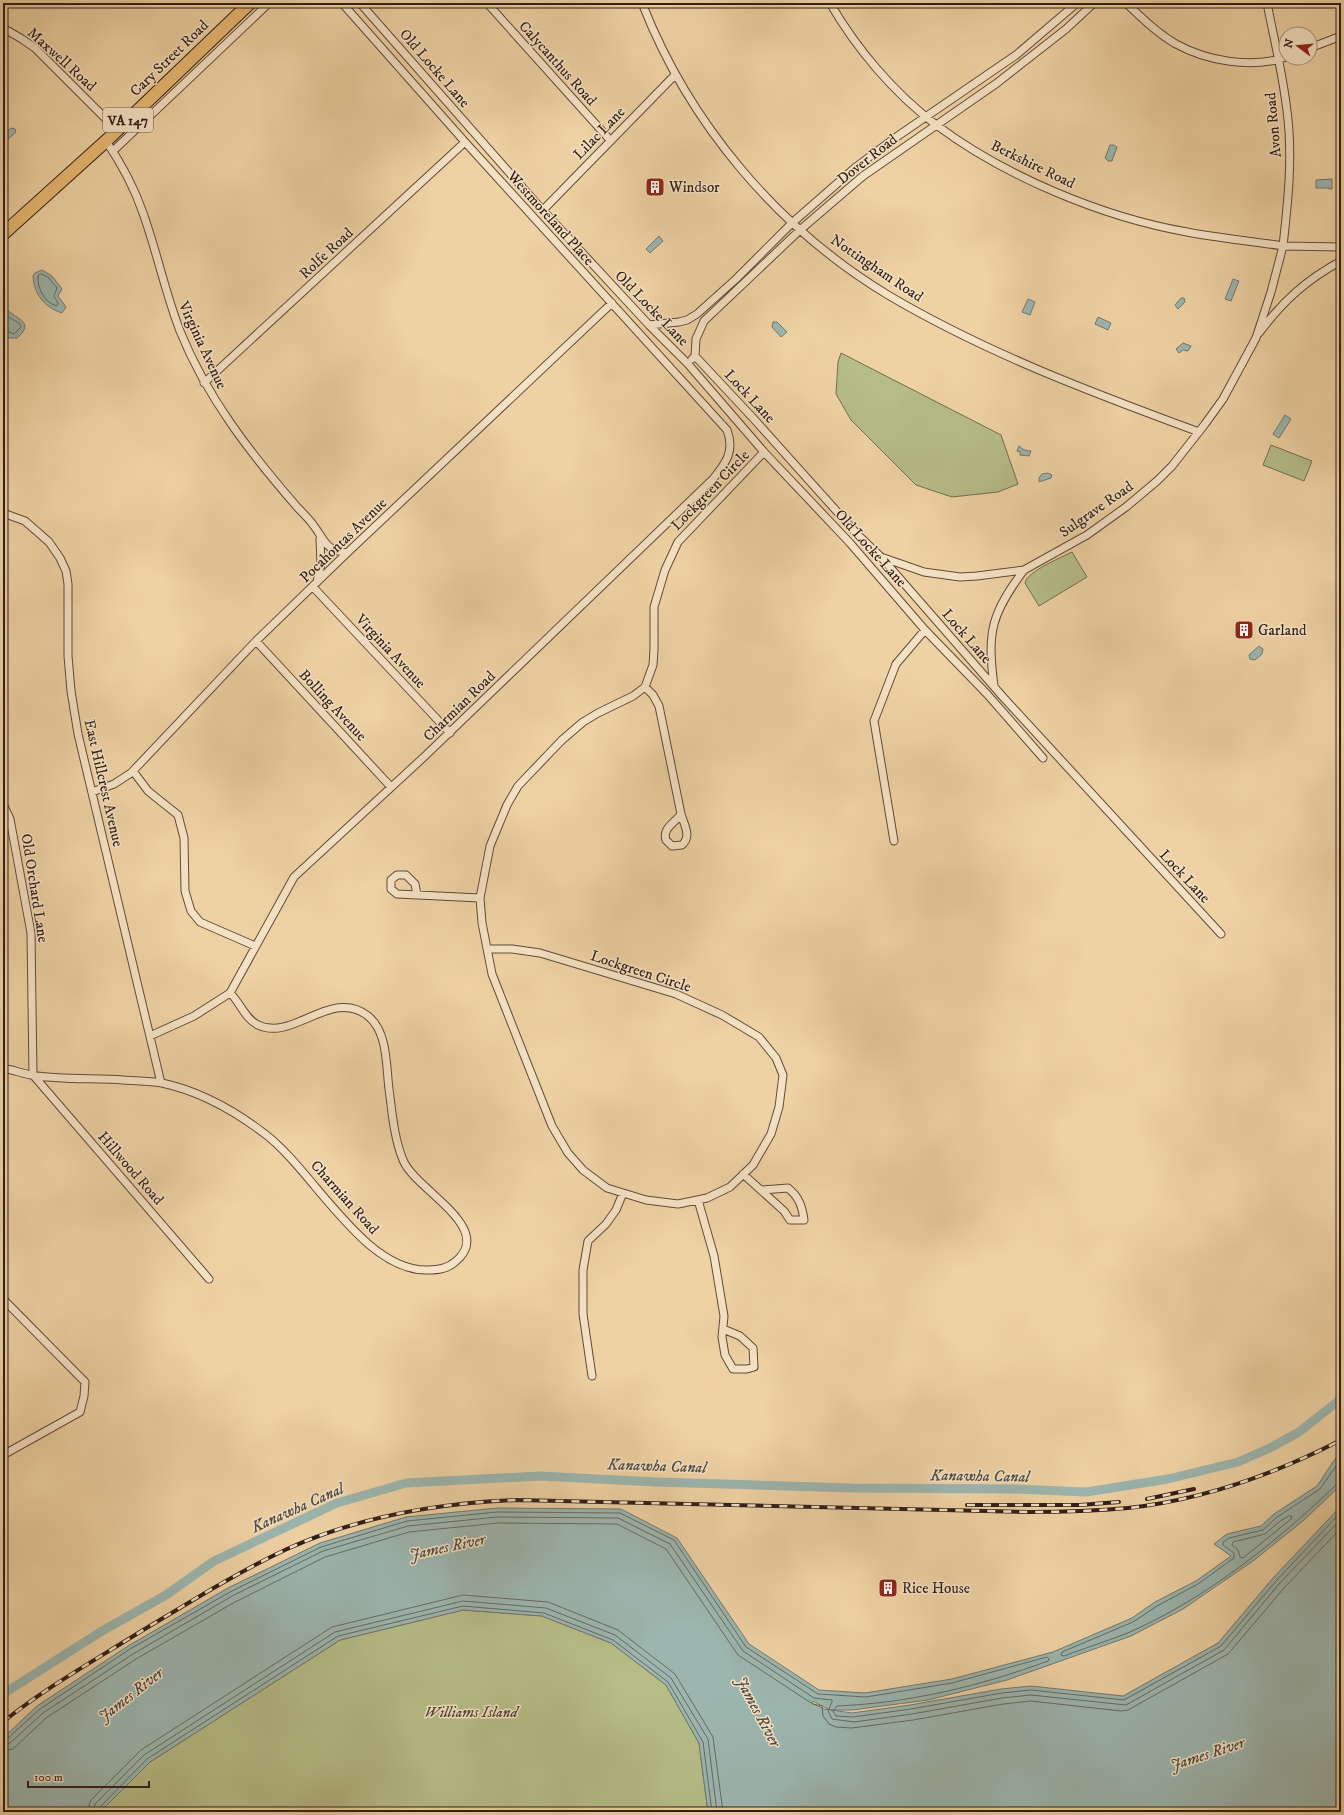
<svg xmlns="http://www.w3.org/2000/svg" width="1344" height="1815" font-family="'IM FELL DW Pica',serif">
  <style>
    .green { fill: #b6bd87; stroke: #736e4f }
    .water { fill: #9cb6af; stroke: #717972 }
    .lines { fill: none; stroke-linecap: round; stroke-linejoin: round }
    .shore { stroke: #666a63; stroke-width: 1 }
    .canal { stroke: #9cb6af; stroke-width: 9 }
    .minor-casing { stroke: #604b3a; stroke-width: 9 }
    .primary-casing { stroke: #301e17; stroke-width: 14 }
    .minor { stroke: #f5e2c4; stroke-width: 7 }
    .primary { stroke: #e8b972; stroke-width: 12 }
    .rail-casing { stroke: #301e17; stroke-width: 4 }
    .rail { stroke: #f5e2c4; stroke-width: 2.5; stroke-dasharray: 8; stroke-linecap: butt }
    .labels { text-anchor: middle; stroke-width: 3; stroke-linejoin: round; paint-order: stroke }
    .shield { fill: #f5e2c4; stroke: #6b594b; stroke-width: 1 }
    .shield-label { font-size: 14px; font-weight: bold; fill: #301e17 }
    .street-label { font-size: 15px; fill: #301e17; stroke: #f5e2c4 }
    .poi-label { font-size: 15px; fill: #301e17; stroke: #f5e2c4; text-anchor: start }
    .park-label { font-size: 15px; font-style: italic; fill: #524633; stroke: #f5e2c4 }
    .water-label { font-size: 16px; font-style: italic; fill: #504c45; stroke: #f5e2c4 }
  </style>
  <rect width="100%" height="100%" fill="#efd2a4"/>
  <filter id="stains"><feTurbulence type="fractalNoise" baseFrequency=".005" numOctaves="4"/><feColorMatrix values="0 0 0 0 .2 0 0 0 0 .09 0 0 0 0 .02 0 0 0 .5 -.17"/></filter>
  <radialGradient id="worn" r=".72"><stop offset=".6" stop-color="#630" stop-opacity="0"/><stop offset="1" stop-color="#630" stop-opacity=".3"/></radialGradient>
  <path class="green" d="M841 353 1001 435 1018 484 998 492 952 497 916 485 851 420 836 394 838 362Z
    M1271 445 1312 461 1304 481 1263 465Z
    M1072 552 1087 577 1039 606 1025 583C1026 572 1062 557 1072 552Z
    M463 1610 542 1616 611 1643 666 1685 699 1743 708 1812H100L150 1762 340 1640Z"/>
  <path class="water" d="M11 128 15 129 16 132 6 141 3 135Z
    M1110 145H1114L1117 147 1112 161H1108L1105 158Z
    M1332 179V189H1329V188H1316V180Z
    M659 236 663 241 650 253 646 249Z
    M42 270 52 276 62 289 58 296 66 307 62 313C44 307 34 294 33 276L35 273Z
    M1233 279 1239 281 1231 301 1225 299Z
    M1181 298H1184L1185 302 1178 309 1175 305Z
    M1028 299 1035 302 1030 315 1022 312Z
    M3 306C14 319 37 321 17 338H8L3 333Z
    M1098 317 1111 323 1108 330 1095 324Z
    M773 322H777L787 332 781 337 772 327Z
    M1183 343 1191 346 1188 351 1183 350 1179 353 1176 349Z
    M1285 415 1291 419 1279 438 1273 434Z
    M1019 446 1024 450 1031 451 1029 456 1020 455V452L1017 451Z
    M1048 473 1052 475 1051 478 1039 482V478L1042 474Z
    M1259 646 1263 649 1262 654 1255 660 1250 659 1249 655Z
    M1341 1455V1485L1303 1521 1253 1561 1183 1609 1131 1636 1007 1680 928 1700 852 1710H830L813 1701 812 1703 824 1709 852 1713 910 1705 1001 1689 1031 1686 1123 1696 1218 1643 1273 1578 1341 1506V1812H708L699 1743 666 1685 611 1643 542 1616 463 1610 340 1640 150 1762 100 1812H3V1738L37 1706 128 1646 228 1588 320 1543 406 1517 497 1508 621 1509 677 1538 749 1644 819 1690 865 1693 952 1679 1053 1652 1132 1618 1155 1602 1196 1581 1231 1556 1214 1544 1227 1534 1261 1526 1274 1514 1317 1486 1335 1459Z"/>
  <g class="lines">
    <path class="shore" d="M41 274 48 277 57 288 54 296 58 303 57 306C45 303 37 289 38 276Z
      M3 312 8 317 19 323 21 327 14 334 3 330
      M1341 1459 1320 1489 1277 1517 1263 1530 1229 1538 1223 1542V1545L1234 1553V1558L1198 1584 1157 1606 1133 1622 1062 1652 1061 1655 1064 1656C1085 1648 1108 1641 1130 1632 1205 1599 1278 1541 1337 1484L1341 1483
      M1289 1516H1292L1291 1519 1248 1554 1243 1558 1240 1557 1238 1550 1232 1545 1233 1542 1265 1534 1280 1521Z
      M3 1740 7 1739 40 1709 130 1649 230 1592 321 1547 407 1521 497 1512 620 1513 674 1540 746 1647 818 1694 866 1697 952 1683 1047 1657 1049 1659 1048 1661C980 1686 910 1703 837 1706L833 1711 836 1716 853 1717 911 1709 1002 1693 1031 1690 1124 1700 1221 1646 1276 1581 1341 1512
      M3 1745 10 1743 43 1713 133 1654 232 1596 323 1551 408 1526 497 1517 618 1518 670 1544 743 1651 814 1698 832 1700V1702L828 1711 832 1719 854 1722 912 1714 1002 1698 1031 1695 1126 1705 1224 1650 1279 1584 1341 1519
      M3 1751 13 1749 46 1718 136 1659 235 1602 325 1557 409 1532 498 1523 617 1524 666 1549 738 1655 805 1699 813 1704 822 1706 823 1716 829 1724 836 1727 852 1728 913 1720 1003 1704 1031 1701 1121 1711 1128 1710 1228 1654 1284 1588 1341 1528
      M87 1812 91 1800 141 1750 332 1627 463 1595 548 1602 618 1630 675 1674 713 1737 723 1812
      M93 1812 95 1804 144 1755 335 1632 463 1601 546 1608 615 1635 671 1678 708 1739 717 1812
      M98 1812 99 1808 147 1759 338 1636 463 1606 544 1613 613 1640 668 1682 703 1742 712 1812"/>
    <path class="canal" d="M3 1694 102 1631 166 1595 214 1561 337 1503 406 1483 540 1476 656 1482 851 1488 1015 1489 1086 1492 1168 1479 1238 1462 1270 1448 1299 1432 1337 1402 1341 1397"/>
    <defs>
      <path id="minor" d="M360 3 537 204 649 325 688 364 764 452 850 543 925 630 987 694 1043 758
        M487 3 610 140
        M642 3C689 123 777 228 888 295 986 353 1093 393 1199 432
        M830 3C856 48 893 92 935 124 1004 176 1102 217 1187 232 1218 238 1251 241 1283 246 1288 201 1293 156 1287 111 1283 75 1274 39 1267 3
        M1126 3C1142 18 1157 33 1176 44 1207 61 1252 69 1286 57
        M3 28 22 39 35 48 117 130
        M1310 48 1341 36
        M106 141C121 163 134 187 143 213 157 252 165 292 180 331 207 398 251 454 298 508 304 514 310 520 314 526 326 542 324 549 347 553
        M113 151 269 3
        M543 210 675 75
        M649 325 679 322 687 320 697 314 736 279 792 223 856 167 892 140 1016 55 1077 3
        M1259 333C1283 301 1306 280 1341 261
        M695 356 753 418 858 535 881 557 1003 697 1221 934
        M692 359 695 356 696 339 704 321 800 230 863 176 997 83 1066 29 1094 3
        M204 383 465 142
        M3 513 25 521 49 542 60 558 66 571 68 584V656L71 691 78 734 161 1083
        M881 557 924 572 960 577 977 576 1024 570 1087 535 1126 507 1157 481 1172 466 1205 424 1223 399 1256 338 1271 292 1283 246 1341 247
        M317 582 321 564 320 539
        M313 587 450 733
        M256 641 391 787
        M994 686C987 632 991 614 1024 570
        M645 687 653 695 659 706 681 814C684 825 692 836 682 845L672 846 666 840C662 828 675 823 681 814
        M133 771 148 791 178 815 184 838 185 891 191 911 200 922 255 946
        M92 792 114 784 131 773 256 641 347 553 612 303
        M3 804 10 819 31 933 33 1075
        M894 841 874 721 896 664 925 630
        M417 895 415 884 406 875H397L391 880V889L397 894 480 898
        M487 949H512L540 953 676 994 722 1015 759 1037 776 1058 783 1075 779 1107 771 1134 753 1165 730 1187 707 1198 678 1204 646 1200 607 1188 583 1170 568 1153 552 1126 492 974 482 923 480 898 490 846 507 805 518 786 562 740 583 722 598 713 633 696 645 687 653 665 654 649V607L665 570 678 542 764 452
        M150 1036 194 1016 230 993 294 877 425 756 713 479C726 463 735 451 727 430L465 142 342 3
        M3 1068C12 1070 22 1073 31 1075 59 1080 94 1078 123 1080 136 1081 149 1081 162 1083 199 1091 235 1111 265 1134 313 1170 364 1272 428 1270 438 1270 447 1269 455 1262 497 1228 415 1190 403 1160 394 1138 392 1112 389 1089 386 1066 388 1032 368 1016 332 987 293 1042 258 1025 245 1019 240 1002 230 993
        M33 1075 209 1279
        M743 1174 784 1211 790 1220H804C802 1206 799 1197 788 1188L761 1190
        M698 1200 714 1256 724 1316 722 1337 725 1355 733 1369H747L754 1367 753 1348 740 1336 723 1329
        M3 1299 85 1382 84 1396 80 1412 3 1455
        M592 1376 583 1314V1270L588 1241 606 1224 616 1210 623 1193"/>
      <path id="primary" d="M3 234 106 141 250 3"/>
    </defs>
    <use href="#minor" class="minor-casing"/>
    <use href="#primary" class="primary-casing"/>
    <use href="#minor" class="minor"/>
    <use href="#primary" class="primary"/>
    <defs>
      <path id="rail" d="M1147 1499 1194 1489
        M967 1505H1080L1119 1502
        M3 1722C44 1689 90 1663 135 1635 185 1605 234 1574 287 1549 360 1516 439 1503 517 1500L1028 1512C1061 1512 1095 1511 1128 1508 1202 1500 1275 1474 1341 1440"/>
    </defs>
    <use href="#rail" class="rail-casing"/>
    <use href="#rail" class="rail"/>
  </g>
  <defs>
    <symbol id="building-square" viewBox="-11 -11 22 22"><rect x="-9" y="-9" width="18" height="18" rx="4" fill="#8f2418" stroke="#f5e2c4"/><path d="M-4-6H4V6H1V3H-1V6H-4ZM-2.5-4.3h1.7v1.8h-1.7ZM.8-4.3h1.7v1.8H.8ZM-2.5-1h1.7V.8h-1.7ZM.8-1h1.7V.8H.8Z" fill="#fff"/></symbol>
  </defs>
  <g fill-rule="evenodd">
    <use href="#building-square" x="644" y="176" width="22" height="22"/>
    <use href="#building-square" x="1233" y="619" width="22" height="22"/>
    <use href="#building-square" x="877" y="1577" width="22" height="22"/>
  </g>
  <g class="labels">
    <rect class="shield" x="103" y="108" width="50" height="24" rx="3"/>
    <g class="shield-label">
      <text x="128" y="125">VA 147</text>
    </g>
    <g class="street-label">
      <text transform="translate(169 58) rotate(-44)" y="5">Cary Street Road</text>
      <text transform="translate(62 59) rotate(42)" y="5">Maxwell Road</text>
      <text transform="translate(558 63) rotate(48)" y="5">Calycanthus Road</text>
      <text transform="translate(435 68) rotate(49)" y="5">Old Locke Lane</text>
      <text transform="translate(1273 125) rotate(-95)" y="5">Avon Road</text>
      <text transform="translate(599 133) rotate(-46)" y="5">Lilac Lane</text>
      <text transform="translate(867 159) rotate(-38)" y="5">Dover Road</text>
      <text transform="translate(1033 164) rotate(26)" y="5">Berkshire Road</text>
      <text transform="translate(551 218) rotate(48)" y="5">Westmoreland Place</text>
      <text transform="translate(326 253) rotate(-43)" y="5">Rolfe Road</text>
      <text transform="translate(877 268) rotate(34)" y="5">Nottingham Road</text>
      <text transform="translate(652 308) rotate(46)" y="5">Old Locke Lane</text>
      <text transform="translate(203 345) rotate(65)" y="5">Virginia Avenue</text>
      <text transform="translate(750 396) rotate(47)" y="5">Lock Lane</text>
      <text transform="translate(710 490) rotate(-46)" y="5">Lockgreen Circle</text>
      <text transform="translate(1096 509) rotate(-35)" y="5">Sulgrave Road</text>
      <text transform="translate(343 540) rotate(-44)" y="5">Pocahontas Avenue</text>
      <text transform="translate(871 548) rotate(48)" y="5">Old Locke Lane</text>
      <text transform="translate(967 636) rotate(49)" y="5">Lock Lane</text>
      <text transform="translate(391 651) rotate(47)" y="5">Virginia Avenue</text>
      <text transform="translate(333 705) rotate(47)" y="5">Bolling Avenue</text>
      <text transform="translate(459 706) rotate(-44)" y="5">Charmian Road</text>
      <text transform="translate(104 783) rotate(77)" y="5">East Hillcrest Avenue</text>
      <text transform="translate(1185 876) rotate(47)" y="5">Lock Lane</text>
      <text transform="translate(35 888) rotate(81)" y="5">Old Orchard Lane</text>
      <text transform="translate(641 971) rotate(18)" y="5">Lockgreen Circle</text>
      <text transform="translate(131 1168) rotate(49)" y="5">Hillwood Road</text>
      <text transform="translate(345 1197) rotate(48)" y="5">Charmian Road</text>
    </g>
    <g class="poi-label">
      <text x="669" y="192">Windsor</text>
      <text x="1258" y="635">Garland</text>
      <text x="902" y="1593">Rice House</text>
    </g>
    <g class="park-label">
      <text x="471" y="1717">Williams Island</text>
    </g>
    <g class="water-label">
      <text transform="translate(657 1465) rotate(2)" y="6">Kanawha Canal</text>
      <text transform="translate(980 1475) rotate(1)" y="6">Kanawha Canal</text>
      <text transform="translate(297 1507) rotate(-24)" y="6">Kanawha Canal</text>
      <text transform="translate(447 1546) rotate(-12)" y="6">James River</text>
      <text transform="translate(130 1694) rotate(-38)" y="6">James River</text>
      <text transform="translate(759 1711) rotate(62)" y="6">James River</text>
      <text transform="translate(1207 1753) rotate(-18)" y="6">James River</text>
    </g>
  </g>
  <rect width="1344" height="1815" fill="none" stroke="#efd2a4" stroke-width="16"/>
  <rect x="4" y="4" width="1336" height="1807" fill="none" stroke="#301e17" stroke-width="2"/>
  <rect x="8" y="8" width="1328" height="1799" fill="none" stroke="#301e17"/>
  <g transform="translate(1298 46) rotate(286)"><circle r="19" fill="#f5e2c4" stroke="#a6947f"/>
  <path d="M0-3L7 15L0 10L-7 15Z" fill="#8f2418"/>
  <text y="-6" font-size="11" font-weight="bold" text-anchor="middle" fill="#301e17">N</text>
  </g>
  <path d="M28 1781v6h121v-6" fill="none" stroke="#301e17" stroke-width="2"/>
  <text x="34" y="1781" font-size="12" fill="#301e17" stroke="#f5e2c4" stroke-width="3" paint-order="stroke">100 m</text>
  <rect width="100%" height="100%" filter="url(#stains)"/>
  <rect width="100%" height="100%" fill="url(#worn)"/>
</svg>
